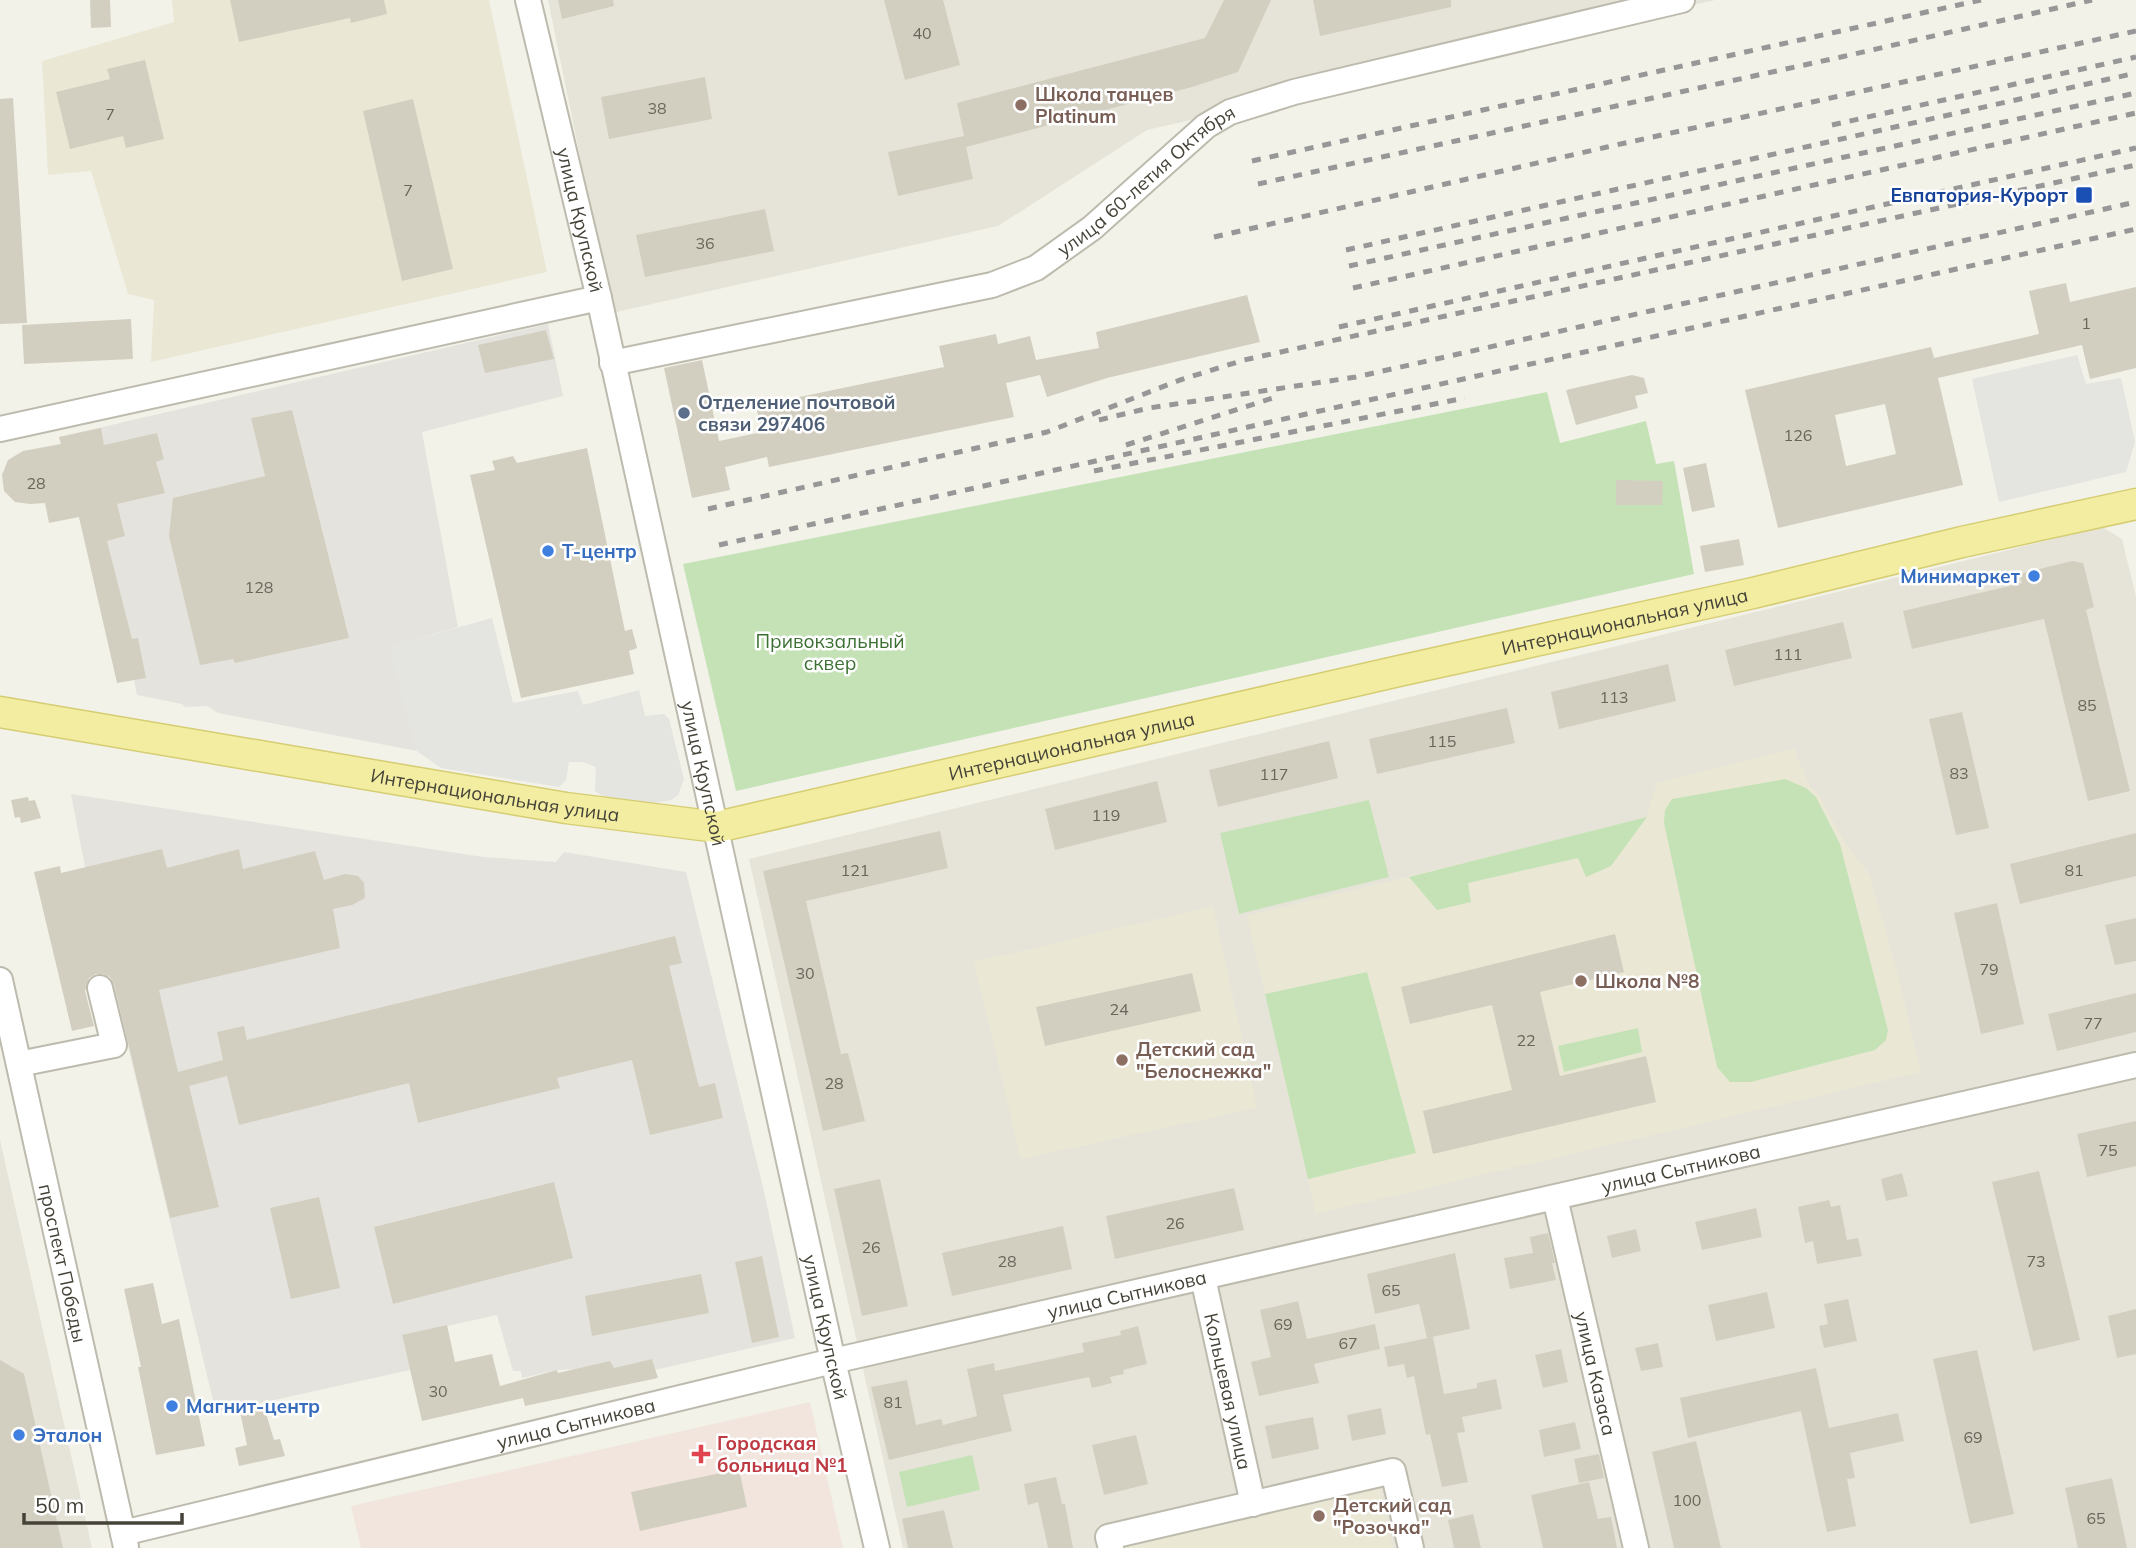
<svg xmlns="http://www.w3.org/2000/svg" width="2136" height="1548" font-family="Mulish,sans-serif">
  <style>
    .residential { fill: #e6e4d8 }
    .industrial { fill: #e5e3dd }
    .education { fill: #eae8d5 }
    .medical { fill: #f1e5de }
    .green { fill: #c5e2b7 }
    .parking { fill: #e4e4e0 }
    .building { fill: #d3cfc0; fill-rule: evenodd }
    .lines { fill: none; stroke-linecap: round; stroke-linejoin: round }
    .minor-casing { stroke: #bdbbad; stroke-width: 28 }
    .major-casing { stroke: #d6cd73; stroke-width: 33 }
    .minor { stroke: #fff; stroke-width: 24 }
    .major { stroke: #f3eda2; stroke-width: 30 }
    .rail { stroke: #979797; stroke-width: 5; stroke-dasharray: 9 9; stroke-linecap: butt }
    .education-dot { fill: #8d6e63; stroke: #fff; stroke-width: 2.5 }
    .transit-dot { fill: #1a4fb4; stroke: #fff; stroke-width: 2.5 }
    .service-dot { fill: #5c6f8a; stroke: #fff; stroke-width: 2.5 }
    .shop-dot { fill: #3f7fe0; stroke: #fff; stroke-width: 2.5 }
    .health-dot { fill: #e0444e; stroke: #fff; stroke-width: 2.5 }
    .labels { text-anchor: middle; stroke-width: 5; stroke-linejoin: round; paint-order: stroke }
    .number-label { font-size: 16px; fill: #68665a }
    .education-label { font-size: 19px; font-weight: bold; fill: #785e54; stroke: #fff; text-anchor: start }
    .street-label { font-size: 19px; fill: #454338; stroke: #fff }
    .transit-label { font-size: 19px; font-weight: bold; fill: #164399; stroke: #fff; text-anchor: end }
    .service-label { font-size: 19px; font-weight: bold; fill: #4e5e75; stroke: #fff; text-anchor: start }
    .shop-label { font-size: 19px; font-weight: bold; fill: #366cbe; stroke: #fff; text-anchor: start }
    .park-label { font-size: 19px; fill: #3c7032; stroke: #fff }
    .health-label { font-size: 19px; font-weight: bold; fill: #be3a42; stroke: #fff; text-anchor: start }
  </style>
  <rect width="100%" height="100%" fill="#f2f2e9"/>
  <path class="residential" d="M548 0H1715L1147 130 998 226 612 313Z
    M2102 527 2122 539 2136 597V1548H903L749 859Z
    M0 1140 92 1548H0Z"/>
  <path class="industrial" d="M548 324 563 396 422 432 458 627 390 647 417 751 218 713 207 706 185 707 182 704 137 695 134 680 110 643 59 437Z
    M71 794 483 857 556 862 564 852 686 872 764 1191 795 1338 655 1370 652 1359 614 1368 557 1370 522 1378 521 1371H513L497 1315 402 1336 410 1370 216 1413 85 867Z"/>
  <path class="education" d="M172 0H489L547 272 151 362 154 300 128 294 91 171 48 175 42 61 174 22Z
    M1794 749 1808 784 1817 793 1843 839 1870 876 1896 967 1921 1072 1316 1214 1247 916 1646 818 1657 783Z
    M1213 906 1257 1108 1021 1159 974 962Z
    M1380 1489 1393 1548H1124L1123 1544Z"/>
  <path class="medical" d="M810 1402 843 1548H361L351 1506Z"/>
  <path class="green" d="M1547 392 1560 443 1646 421 1656 464 1674 461 1694 574 736 791 683 564Z
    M1785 779 1806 788 1816 797 1840 844 1888 1030 1886 1040 1875 1050 1751 1082H1730L1717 1067 1664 823 1665 810 1672 799Z
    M1369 800 1389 877 1239 914 1220 833Z
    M1647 817 1611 866 1586 877 1578 858 1468 883 1471 902 1437 910 1409 877Z
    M1367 972 1416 1153 1308 1179 1265 994Z
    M1638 1028 1642 1052 1564 1072 1558 1046Z
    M972 1455 980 1490 907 1507 899 1472Z"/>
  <path class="parking" d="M2077 355 2086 384 2121 378 2135 442 2126 472 1999 502 1972 379Z
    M492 618 513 703 578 691 583 705 639 690 645 716 664 714 669 719 684 779 678 795 671 800 654 803 604 797 595 791 596 767 583 762H569L566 780 559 787 441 768 417 751 389 647Z"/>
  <path class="building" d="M90 0H110L111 27 91 28Z
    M230 0H384L387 14 351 23 350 18 239 42Z
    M558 0H613L614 6 562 19Z
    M884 0H943L960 65 905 80Z
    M1224 0H1271L1238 72 1192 87 966 147 973 179 898 196 888 152 964 136 957 103 1205 38Z
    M1313 0H1451V7L1320 36Z
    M145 60 164 139 126 148 123 136 70 149 56 92 110 79 107 69Z
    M705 77 712 119 609 139 601 97Z
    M13 98 27 323 0 324V99Z
    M413 99 453 269 402 281 363 111Z
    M765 209 774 251 645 277 636 235Z
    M2066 283 2070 302 2136 287V368L2090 379 2082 345 1938 378 1963 485 1778 528 1745 390 1931 347 1934 358 2039 334 2029 291ZM1885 404 1896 454 1846 466 1835 415Z
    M1247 295 1260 342 1107 378 1047 397 1040 375 1006 383 1014 417 769 467 767 457 725 467 730 490 692 498 664 368 702 360 719 441 762 432 756 406 944 367 939 346 996 334 998 344 1030 336 1036 360 1099 348 1096 332Z
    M131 319 133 359 24 364 22 325Z
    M546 330 554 359 485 373 478 345Z
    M1632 375 1644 378 1648 393 1635 396 1638 408 1576 425 1566 390Z
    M292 410 349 638 235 663 233 659 200 665 169 536 173 498 265 476 251 418Z
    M101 428 104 445 157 433 164 459 156 462 165 493 117 504 125 536 107 541 132 639 138 638 146 678 117 683 79 517 49 523 45 503 30 504 15 502 4 491 2 475 8 460 23 451 61 444 59 437Z
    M587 448 625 631 632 629 637 648 629 651 634 674 521 698 470 475 495 470 492 461 513 456 517 463Z
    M1706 463 1715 507 1692 512 1683 468Z
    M1616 480 1663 481 1662 505H1616Z
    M1739 539 1744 565 1705 572 1700 546Z
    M2072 561 2083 563 2085 570 2094 607 2086 610 2130 791 2088 801 2044 619 1912 649 1903 611 2022 583 2019 574Z
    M1843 622 1852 658 1734 686 1725 650Z
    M1668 664 1676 701 1559 729 1551 692Z
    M1507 708 1515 743 1377 774 1369 739Z
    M1962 712 1989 828 1956 835 1929 719Z
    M1329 741 1338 778 1218 807 1209 770Z
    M1157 781 1167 822 1055 850 1045 809Z
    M28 797 29 801 35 800 41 818 21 823 20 817 15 818 11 800Z
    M940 831 948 868 806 901 841 1054 848 1053 865 1121 823 1131 763 871Z
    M2136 833V876L2020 904 2010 864Z
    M162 849 167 868 239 849 243 869 315 851 324 880 345 874 358 876 364 883 365 898 352 905 333 909 340 948 159 990 178 1072 223 1060 217 1032 244 1026 247 1040 675 936 682 963 669 966 699 1087 715 1083 723 1118 650 1135 632 1060 557 1078 560 1088 418 1123 409 1083 239 1125 227 1076 189 1086 219 1207 170 1218 114 984 110 977 103 974H96L89 978 85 991 94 1026 72 1031 34 872 60 866 61 873Z
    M1997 903 2024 1024 1981 1034 1954 913Z
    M2136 918V961L2115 965 2105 925Z
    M1615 934 1624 972 1540 992 1560 1076 1646 1056 1656 1102 1433 1154 1423 1111 1512 1090 1492 1005 1410 1024 1401 987Z
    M1192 973 1201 1011 1045 1046 1036 1007Z
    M2136 993V1032L2057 1051 2048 1014Z
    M2136 1121V1166L2087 1177 2077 1134Z
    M2039 1171 2080 1340 2033 1351 1992 1182Z
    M1902 1173 1908 1196 1886 1201 1881 1179Z
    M880 1179 908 1306 862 1316 834 1189Z
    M554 1182 573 1258 393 1304 374 1227Z
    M1234 1188 1244 1230 1115 1259 1106 1216Z
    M319 1197 340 1288 291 1299 270 1208Z
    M1829 1200 1831 1207 1840 1205 1847 1240 1858 1238 1862 1256 1817 1264 1813 1241 1805 1243 1798 1207Z
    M1756 1208 1762 1237 1702 1250 1695 1222Z
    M1063 1226 1072 1269 952 1296 942 1253Z
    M1636 1229 1641 1251 1612 1258 1607 1236Z
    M1548 1233 1555 1263H1552L1556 1280 1510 1289 1504 1258 1533 1253 1530 1237Z
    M1455 1253 1470 1329 1427 1338 1419 1304 1375 1314 1367 1274Z
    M762 1256 779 1337 752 1343 735 1262Z
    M701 1274 709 1313 592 1336 585 1296Z
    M153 1283 162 1324 179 1319 205 1446 156 1455 138 1367H141L124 1289Z
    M1767 1292 1775 1328 1716 1341 1708 1305Z
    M1848 1299 1857 1341 1824 1348 1819 1326 1828 1324 1824 1304Z
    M1298 1301 1307 1339 1375 1324 1380 1349 1314 1364 1319 1383 1259 1396 1251 1362 1271 1357 1260 1310Z
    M2136 1309V1354L2117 1358 2108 1316Z
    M447 1325 455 1362 492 1354 500 1386 557 1370 558 1373 610 1361 614 1368 652 1359 658 1378 525 1406 523 1398 422 1421 402 1335Z
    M1138 1326 1147 1364 1123 1370 1124 1374 1110 1377 1112 1383 1092 1388 1089 1377 1003 1395 1012 1431 889 1460 871 1387 907 1380 916 1425 941 1419 943 1425 977 1416 967 1369 994 1363 995 1371 1084 1352 1082 1343 1121 1335 1120 1331Z
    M1433 1337 1444 1394 1477 1388V1383L1496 1379 1502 1409 1462 1417 1465 1432 1457 1433 1468 1482 1442 1487 1430 1434 1426 1435 1414 1376 1407 1378 1404 1364 1388 1367 1384 1347Z
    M1658 1343 1663 1367 1641 1371 1635 1348Z
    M1561 1349 1568 1382 1543 1388 1535 1355Z
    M1977 1350 2014 1514 1970 1524 1933 1359Z
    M0 1360 24 1374 63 1548H0Z
    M1816 1368 1829 1428 1898 1413 1904 1441 1850 1453 1855 1478 1847 1479 1856 1526 1827 1532 1801 1411 1688 1438 1680 1398Z
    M264 1407 274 1440 280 1439 285 1456 239 1466 235 1448 247 1445 240 1412Z
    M1381 1408 1386 1434 1352 1441 1347 1415Z
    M1313 1417 1319 1449 1272 1459 1265 1426Z
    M1575 1422 1581 1449 1544 1457 1539 1430Z
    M1136 1435 1148 1484 1104 1495 1092 1445Z
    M1696 1441 1721 1548H1674L1652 1452Z
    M1599 1454 1604 1478 1579 1483 1574 1459Z
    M739 1469 747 1507 640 1531 631 1492Z
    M1056 1477 1062 1504H1065L1073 1548H1048L1038 1502 1028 1505 1024 1484Z
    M2112 1478 2127 1548H2078L2065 1488Z
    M1589 1482 1598 1519 1611 1517 1617 1548H1543L1531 1495Z
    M944 1510 953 1548H908L902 1519Z
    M1473 1514 1481 1548H1454L1448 1520Z"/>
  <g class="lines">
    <defs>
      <g id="minor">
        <path id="s1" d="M528 0 599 298 833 1361 877 1548"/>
        <path id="s2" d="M612 363 992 285 1036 268 1092 228 1206 126 1230 112 1294 92 1682 0"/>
        <path d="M0 429 599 298"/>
        <path id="s3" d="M0 980 126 1547"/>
        <path d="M19 1064 114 1045 100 988"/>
        <path id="s4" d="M1555 1198 1636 1548"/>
        <path id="s5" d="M1203 1278 1253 1504"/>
        <path id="s6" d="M123 1533 833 1361 2136 1065"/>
        <path d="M1111 1548 1108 1537 1393 1471 1411 1548"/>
      </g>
      <g id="major">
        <path id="s7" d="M0 712 566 808 717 827 1399 671 1753 593 1962 542 2136 504"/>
      </g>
    </defs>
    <use href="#minor" class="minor-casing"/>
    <use href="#major" class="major-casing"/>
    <use href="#minor" class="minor"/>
    <use href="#major" class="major"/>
    <path class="rail" d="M1832 125 2136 57
      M1252 161 1981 0
      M1258 184 1841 57 2092 0
      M1214 237 1607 147 2136 31
      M1346 250 2136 73
      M1349 266 2136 93
      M1353 288 2136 113
      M1339 327 2136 148
      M1099 420 1149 408 1356 377 2136 202
      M1126 445 1279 396
      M1094 471 1465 398
      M708 509 1047 432 1180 380 1244 360 2136 165
      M719 545 2136 229"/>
  </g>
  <g class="education-dot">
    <circle cx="1021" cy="105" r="7"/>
    <circle cx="1581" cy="981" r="7"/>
    <circle cx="1122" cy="1060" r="7"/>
    <circle cx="1319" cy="1516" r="7"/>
  </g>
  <rect class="transit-dot" x="2075" y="186" width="18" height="18" rx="3.5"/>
  <circle class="service-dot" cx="684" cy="413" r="7"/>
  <g class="shop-dot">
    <circle cx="548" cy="551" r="7"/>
    <circle cx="2034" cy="576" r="7"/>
    <circle cx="172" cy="1406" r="7"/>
    <circle cx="19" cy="1435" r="7"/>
  </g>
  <path class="health-dot" d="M697.5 1443.5h7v7h7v7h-7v7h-7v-7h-7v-7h7z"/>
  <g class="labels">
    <g class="number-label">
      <text x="922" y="39">40</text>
      <text x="657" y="114">38</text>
      <text x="110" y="120">7</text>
      <text x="408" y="196">7</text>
      <text x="705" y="249">36</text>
      <text x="2086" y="329">1</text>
      <text x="1798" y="441">126</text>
      <text x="36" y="489">28</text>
      <text x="259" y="593">128</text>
      <text x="1788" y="660">111</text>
      <text x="1614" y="703">113</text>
      <text x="2087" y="711">85</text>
      <text x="1442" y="747">115</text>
      <text x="1959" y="779">83</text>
      <text x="1274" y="780">117</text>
      <text x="1106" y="821">119</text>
      <text x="855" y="876">121</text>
      <text x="2074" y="876">81</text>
      <text x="1989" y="975">79</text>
      <text x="805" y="979">30</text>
      <text x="1119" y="1015">24</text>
      <text x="2093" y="1029">77</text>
      <text x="1526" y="1046">22</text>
      <text x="834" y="1089">28</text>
      <text x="2108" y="1156">75</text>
      <text x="1175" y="1229">26</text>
      <text x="871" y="1253">26</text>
      <text x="1007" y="1267">28</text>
      <text x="2036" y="1267">73</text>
      <text x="1391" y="1296">65</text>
      <text x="1283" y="1330">69</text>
      <text x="1348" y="1349">67</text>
      <text x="438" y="1397">30</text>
      <text x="893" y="1408">81</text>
      <text x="1973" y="1443">69</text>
      <text x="1687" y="1506">100</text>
      <text x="2096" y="1524">65</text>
    </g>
    <g class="education-label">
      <text x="1035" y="101">Школа танцев<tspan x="1035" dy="22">Platinum</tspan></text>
      <text x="1595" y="988">Школа №8</text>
      <text x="1136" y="1056">Детский сад<tspan x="1136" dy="22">"Белоснежка"</tspan></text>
      <text x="1333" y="1512">Детский сад<tspan x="1333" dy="22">"Розочка"</tspan></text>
    </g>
    <g class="street-label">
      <text dy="7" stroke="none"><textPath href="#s2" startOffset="576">улица 60-летия Октября</textPath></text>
      <text dy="7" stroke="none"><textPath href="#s1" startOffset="226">улица Крупской</textPath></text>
      <text dy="7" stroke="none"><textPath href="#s7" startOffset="1657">Интернациональная улица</textPath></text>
      <text dy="7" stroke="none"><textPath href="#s7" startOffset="1090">Интернациональная улица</textPath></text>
      <text dy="7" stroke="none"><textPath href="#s1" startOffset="793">улица Крупской</textPath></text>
      <text dy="7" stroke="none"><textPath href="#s7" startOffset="502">Интернациональная улица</textPath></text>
      <text dy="7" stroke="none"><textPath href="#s6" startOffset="1600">улица Сытникова</textPath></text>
      <text dy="7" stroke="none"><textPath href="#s3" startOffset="290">проспект Победы</textPath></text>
      <text dy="7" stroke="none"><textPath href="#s6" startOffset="1032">улица Сытникова</textPath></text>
      <text dy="7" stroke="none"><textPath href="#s1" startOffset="1360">улица Крупской</textPath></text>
      <text dy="7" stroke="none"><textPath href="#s4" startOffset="180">улица Казаса</textPath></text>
      <text dy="7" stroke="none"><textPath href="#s5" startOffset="116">Кольцевая улица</textPath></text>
      <text dy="7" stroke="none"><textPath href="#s6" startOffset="466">улица Сытникова</textPath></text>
    </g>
    <g class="transit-label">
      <text x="2068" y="202">Евпатория-Курорт</text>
    </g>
    <g class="service-label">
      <text x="698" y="409">Отделение почтовой<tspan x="698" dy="22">связи 297406</tspan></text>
    </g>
    <g class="shop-label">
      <text x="562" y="558">Т-центр</text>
      <text x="2020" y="583" text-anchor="end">Минимаркет</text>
      <text x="186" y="1413">Магнит-центр</text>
      <text x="33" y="1442">Эталон</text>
    </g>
    <g class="park-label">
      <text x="830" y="648">Привокзальный<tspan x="830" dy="22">сквер</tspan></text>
    </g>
    <g class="health-label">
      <text x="717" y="1450">Городская<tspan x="717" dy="22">больница №1</tspan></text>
    </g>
  </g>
  <path d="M24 1513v10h158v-10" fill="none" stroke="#454338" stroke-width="3.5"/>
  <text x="35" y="1513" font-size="21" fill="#454338" stroke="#ffffff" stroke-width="5" paint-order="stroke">50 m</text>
</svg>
